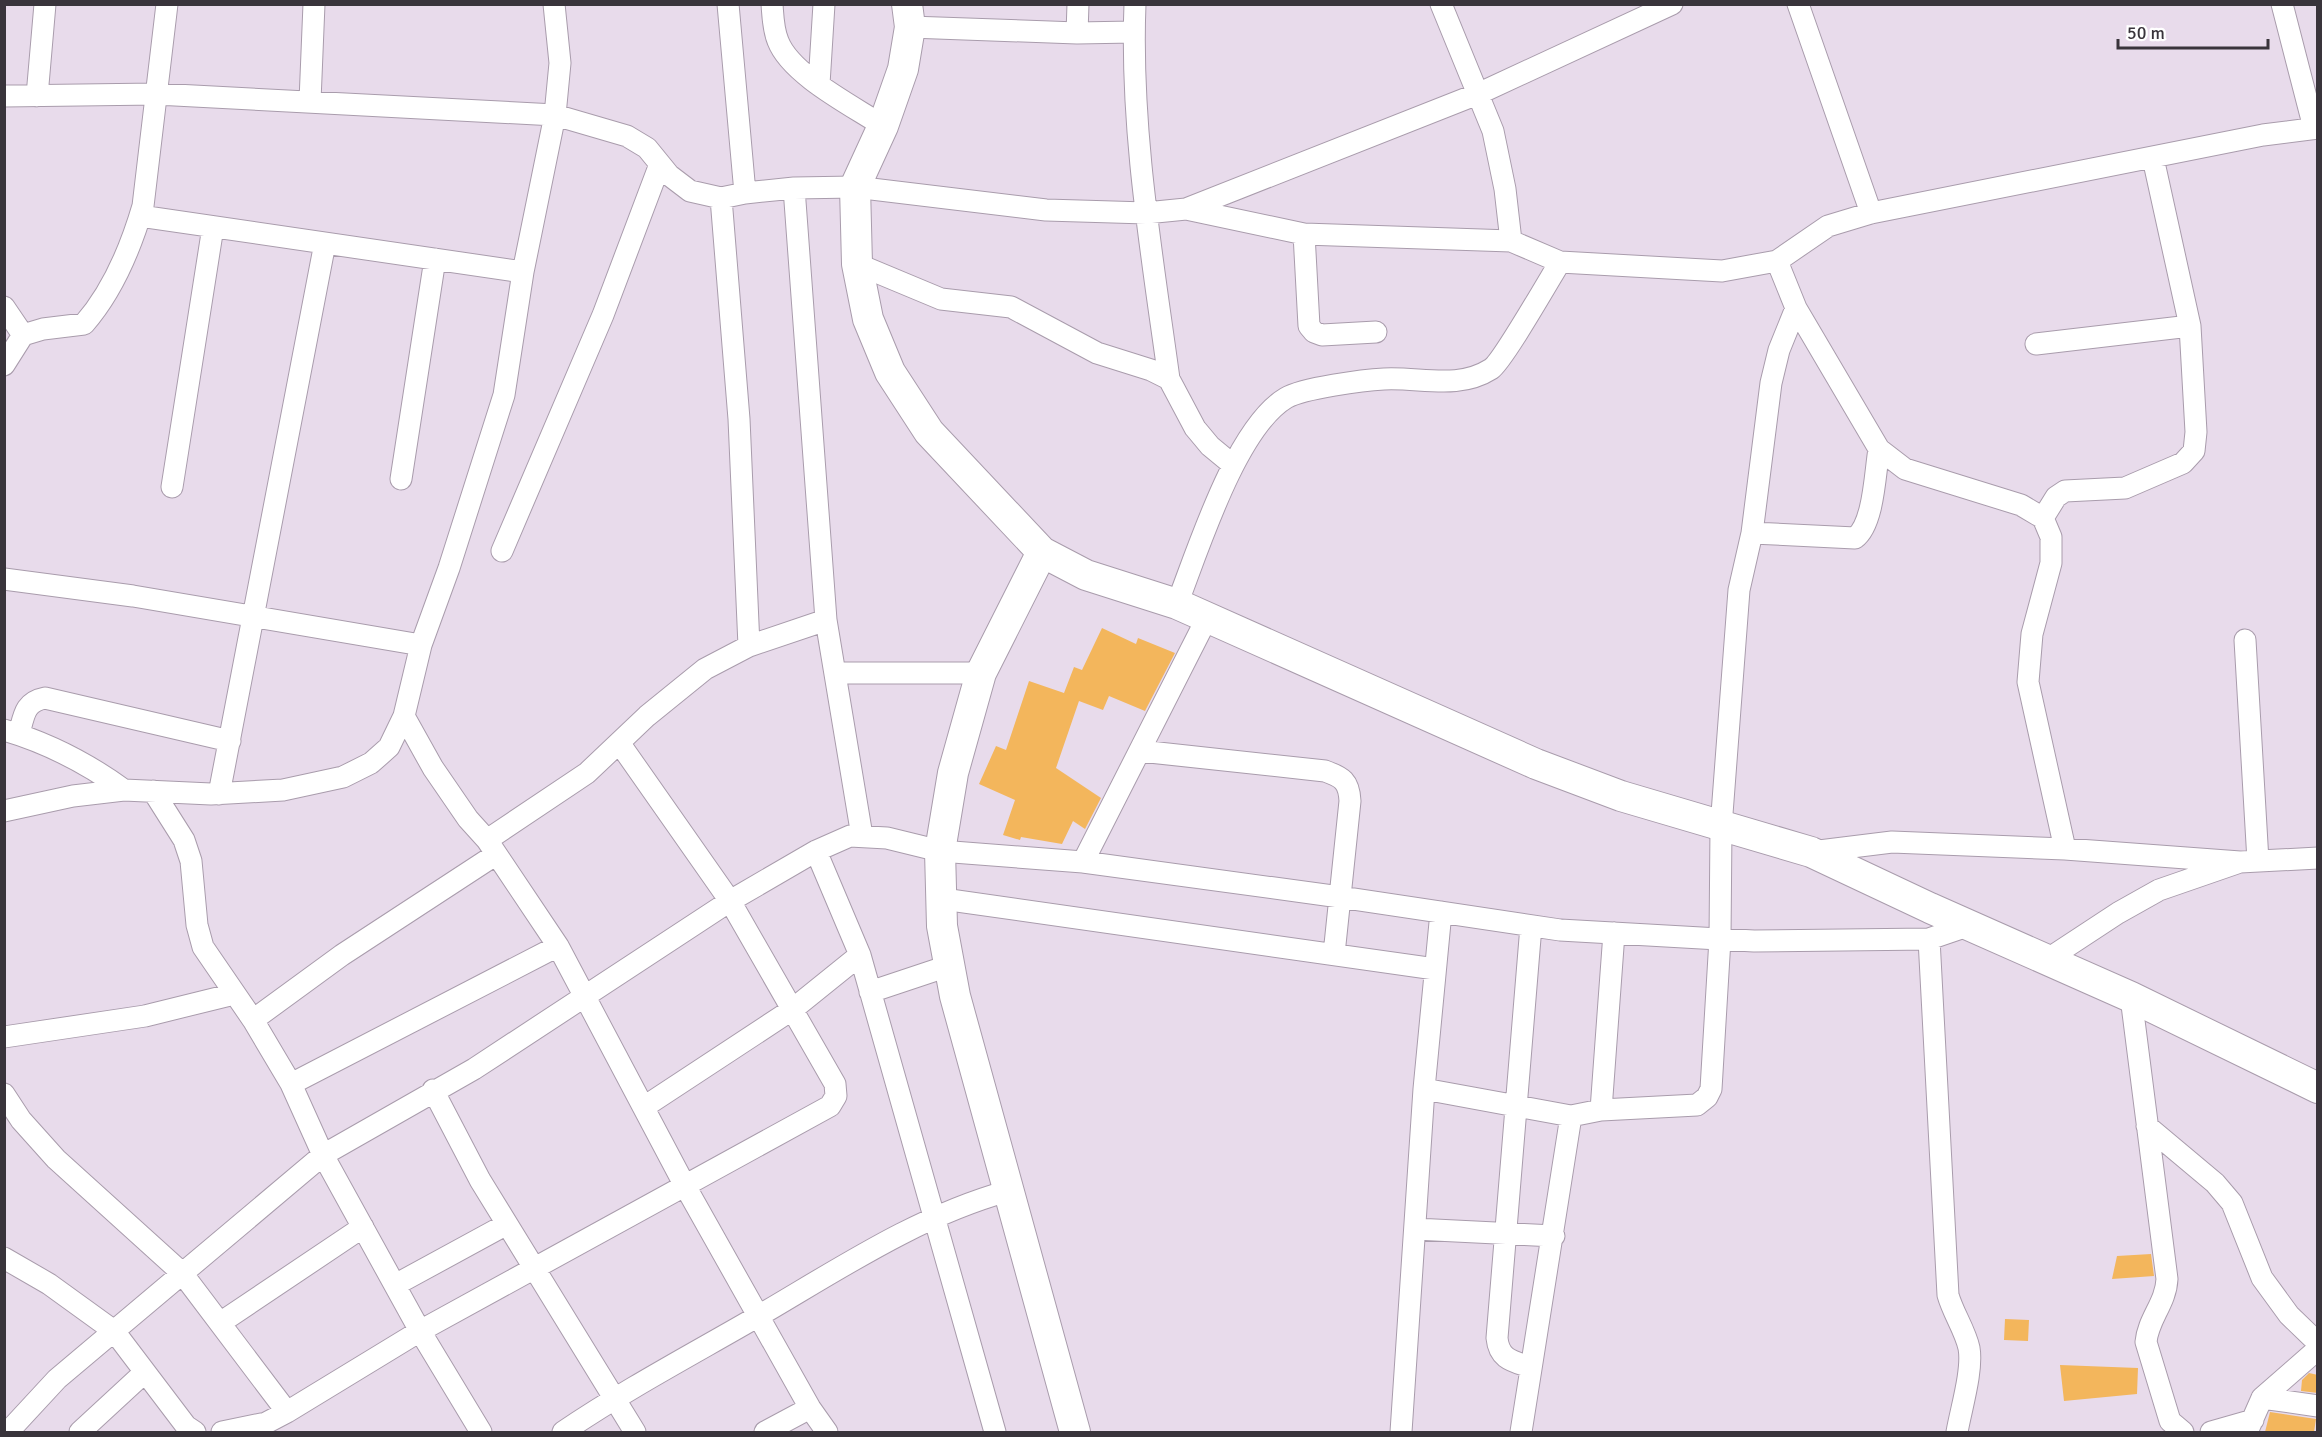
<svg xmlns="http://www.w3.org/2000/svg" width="2322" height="1437" font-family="Signika,sans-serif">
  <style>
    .building { fill: #f3b65c }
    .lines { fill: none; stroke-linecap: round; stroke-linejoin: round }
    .street-casing { stroke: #a99cac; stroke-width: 23 }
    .secondary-casing { stroke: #a99cac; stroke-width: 32 }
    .street { stroke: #fff; stroke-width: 21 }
    .secondary { stroke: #fff; stroke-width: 30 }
  </style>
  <rect width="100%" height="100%" fill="#e8dbeb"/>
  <path class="building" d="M1102 628 1136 644 1138 638 1175 653 1145 711 1109 696 1103 710 1079 701 1056 768 1101 798 1085 829 1073 821 1062 844 1021 837 1020 840 1003 835 1015 800 979 784 996 746 1006 750 1029 681 1064 693 1074 667 1082 670Z
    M2151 1254 2154 1276 2112 1279 2117 1256Z
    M2005 1319 2029 1320 2028 1341 2004 1340Z
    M2060 1365 2138 1368 2137 1394 2064 1401Z
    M2309 1373 2318 1375V1393L2301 1391 2302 1380Z
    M2270 1412 2316 1419 2314 1432H2265Z"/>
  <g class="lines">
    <defs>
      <path id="street" d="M728 4 745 193
        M772 4C773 17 773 29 778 41 791 75 853 106 883 126
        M1135 4C1130 129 1152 255 1169 379
        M1441 4 1493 131 1505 189 1511 241
        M1798 4 1871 213
        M2282 4 2314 128
        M910 27 1077 33 1133 32
        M1077 33 1078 4
        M819 84 824 4
        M4 96 156 94 555 115 627 136 647 148 669 175 690 191 721 198 745 193 794 188 855 187 1046 210 1146 213 1186 209 1480 93 1672 4
        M37 96 45 4
        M310 101 314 4
        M794 188 826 620 862 836
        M721 198 739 419 749 646
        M1186 209 1304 234 1511 241 1560 262 1722 271 1777 261 1828 226 1871 213 2263 135 2318 128
        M140 216 523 272
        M1304 234 1309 326 1314 332 1322 335 1376 332
        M1777 261 1796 308 1879 449 1905 469 2021 505 2043 518 2051 537V563L2032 634 2028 682 2065 849
        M857 264 941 299 1011 307 1097 353 1151 370 1169 379 1195 428 1210 446 1233 465
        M4 307 23 335
        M2036 344 2190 326
        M4 365 23 335 43 329 84 324C112 292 131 247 143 206L167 4
        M401 479 435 259
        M172 487 213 227
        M2043 518 2056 497 2065 491 2125 488 2183 463 2194 451 2196 432 2190 326 2153 158
        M1752 533 1855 538C1874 524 1875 472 1879 449
        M502 551 603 315 660 164
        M4 579 133 596 421 645
        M1177 604C1198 550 1236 428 1286 398 1303 388 1364 380 1384 379 1421 377 1458 390 1491 369 1502 362 1549 280 1560 262
        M2245 640 2258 861
        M835 673H981
        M404 716 433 768 468 819 487 840 558 946 684 1184 810 1408 827 1432
        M4 730C48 743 87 763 124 790
        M19 734C24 716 24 702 45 698L230 741
        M1140 751 1325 771C1342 777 1349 781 1350 801L1334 954
        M153 791 184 840 191 861 197 925 203 947 253 1020 291 1084 323 1155 420 1331 481 1432
        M219 794 325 243
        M4 811 73 796 124 790 211 794 283 790 343 777 371 763 389 747 404 716 421 645 449 568 504 395 523 272 555 115 560 63 554 4
        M487 840 587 773 647 716 705 669 749 646 826 620
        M816 851 860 955 995 1432
        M1811 852 1892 842 2065 849 2240 862
        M1083 862 1207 618
        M943 899 1435 969
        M1929 939 1948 1295C1953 1313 1965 1330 1969 1348 1973 1370 1961 1409 1957 1432
        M2048 959 2118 913 2159 890 2240 862 2318 858
        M870 992 948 966
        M2131 997 2167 1279C2166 1303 2148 1319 2146 1342L2170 1421 2183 1432
        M253 1020 342 955 495 855
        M4 1037 145 1016 234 994
        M291 1084 558 946
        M1424 1089 1571 1116 1601 1110 1697 1105 1707 1097 1711 1089 1720 939 1721 827 1739 590 1752 533 1771 383 1779 350 1796 308
        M433 1090 480 1180 635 1432
        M4 1094 21 1120 56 1159 182 1273 287 1412
        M644 1107 793 1009 860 955
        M1601 1110 1614 933
        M2147 1126 2215 1183 2232 1203 2262 1278 2289 1315 2318 1343
        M1415 1229 1554 1236
        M4 1258 49 1284 114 1331 186 1426 195 1432
        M395 1285 507 1224
        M220 1323 363 1227
        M1530 1367C1512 1361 1499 1359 1497 1338L1531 926
        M2262 1398 2318 1406
        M8 1432 57 1379 323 1155 474 1069 730 901 816 851 850 836 887 838 940 851 1083 862 1340 897 1560 930 1754 941 1929 939 1970 925
        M80 1432 145 1372
        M222 1432 266 1423 287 1412 420 1331 830 1106 836 1096 835 1084 730 901 620 744
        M563 1432C625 1390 691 1355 755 1318 836 1271 917 1216 1008 1191
        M765 1432 810 1408
        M1401 1432 1424 1089 1441 912
        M1521 1432 1571 1116
        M2211 1432 2253 1420
        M2247 1432 2262 1398 2318 1349"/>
      <path id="secondary" d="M907 4 910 27 903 69 883 126 855 187 857 264 868 319 890 372 929 432 1042 552 1086 575 1177 604 1536 764 1621 796 1811 852 1930 908 2131 997 2318 1088
        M1042 552 981 673 953 773 940 851 942 926 955 996 1075 1432"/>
    </defs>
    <use href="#street" class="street-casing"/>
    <use href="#secondary" class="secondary-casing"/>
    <use href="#street" class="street"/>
    <use href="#secondary" class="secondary"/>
  </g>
  <rect width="2322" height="1437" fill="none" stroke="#39343b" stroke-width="12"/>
  <path d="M2118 39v9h150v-9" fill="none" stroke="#39343b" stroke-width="3"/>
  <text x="2127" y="39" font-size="18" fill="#39343b" stroke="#ffffff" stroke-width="4.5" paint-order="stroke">50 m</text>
</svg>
